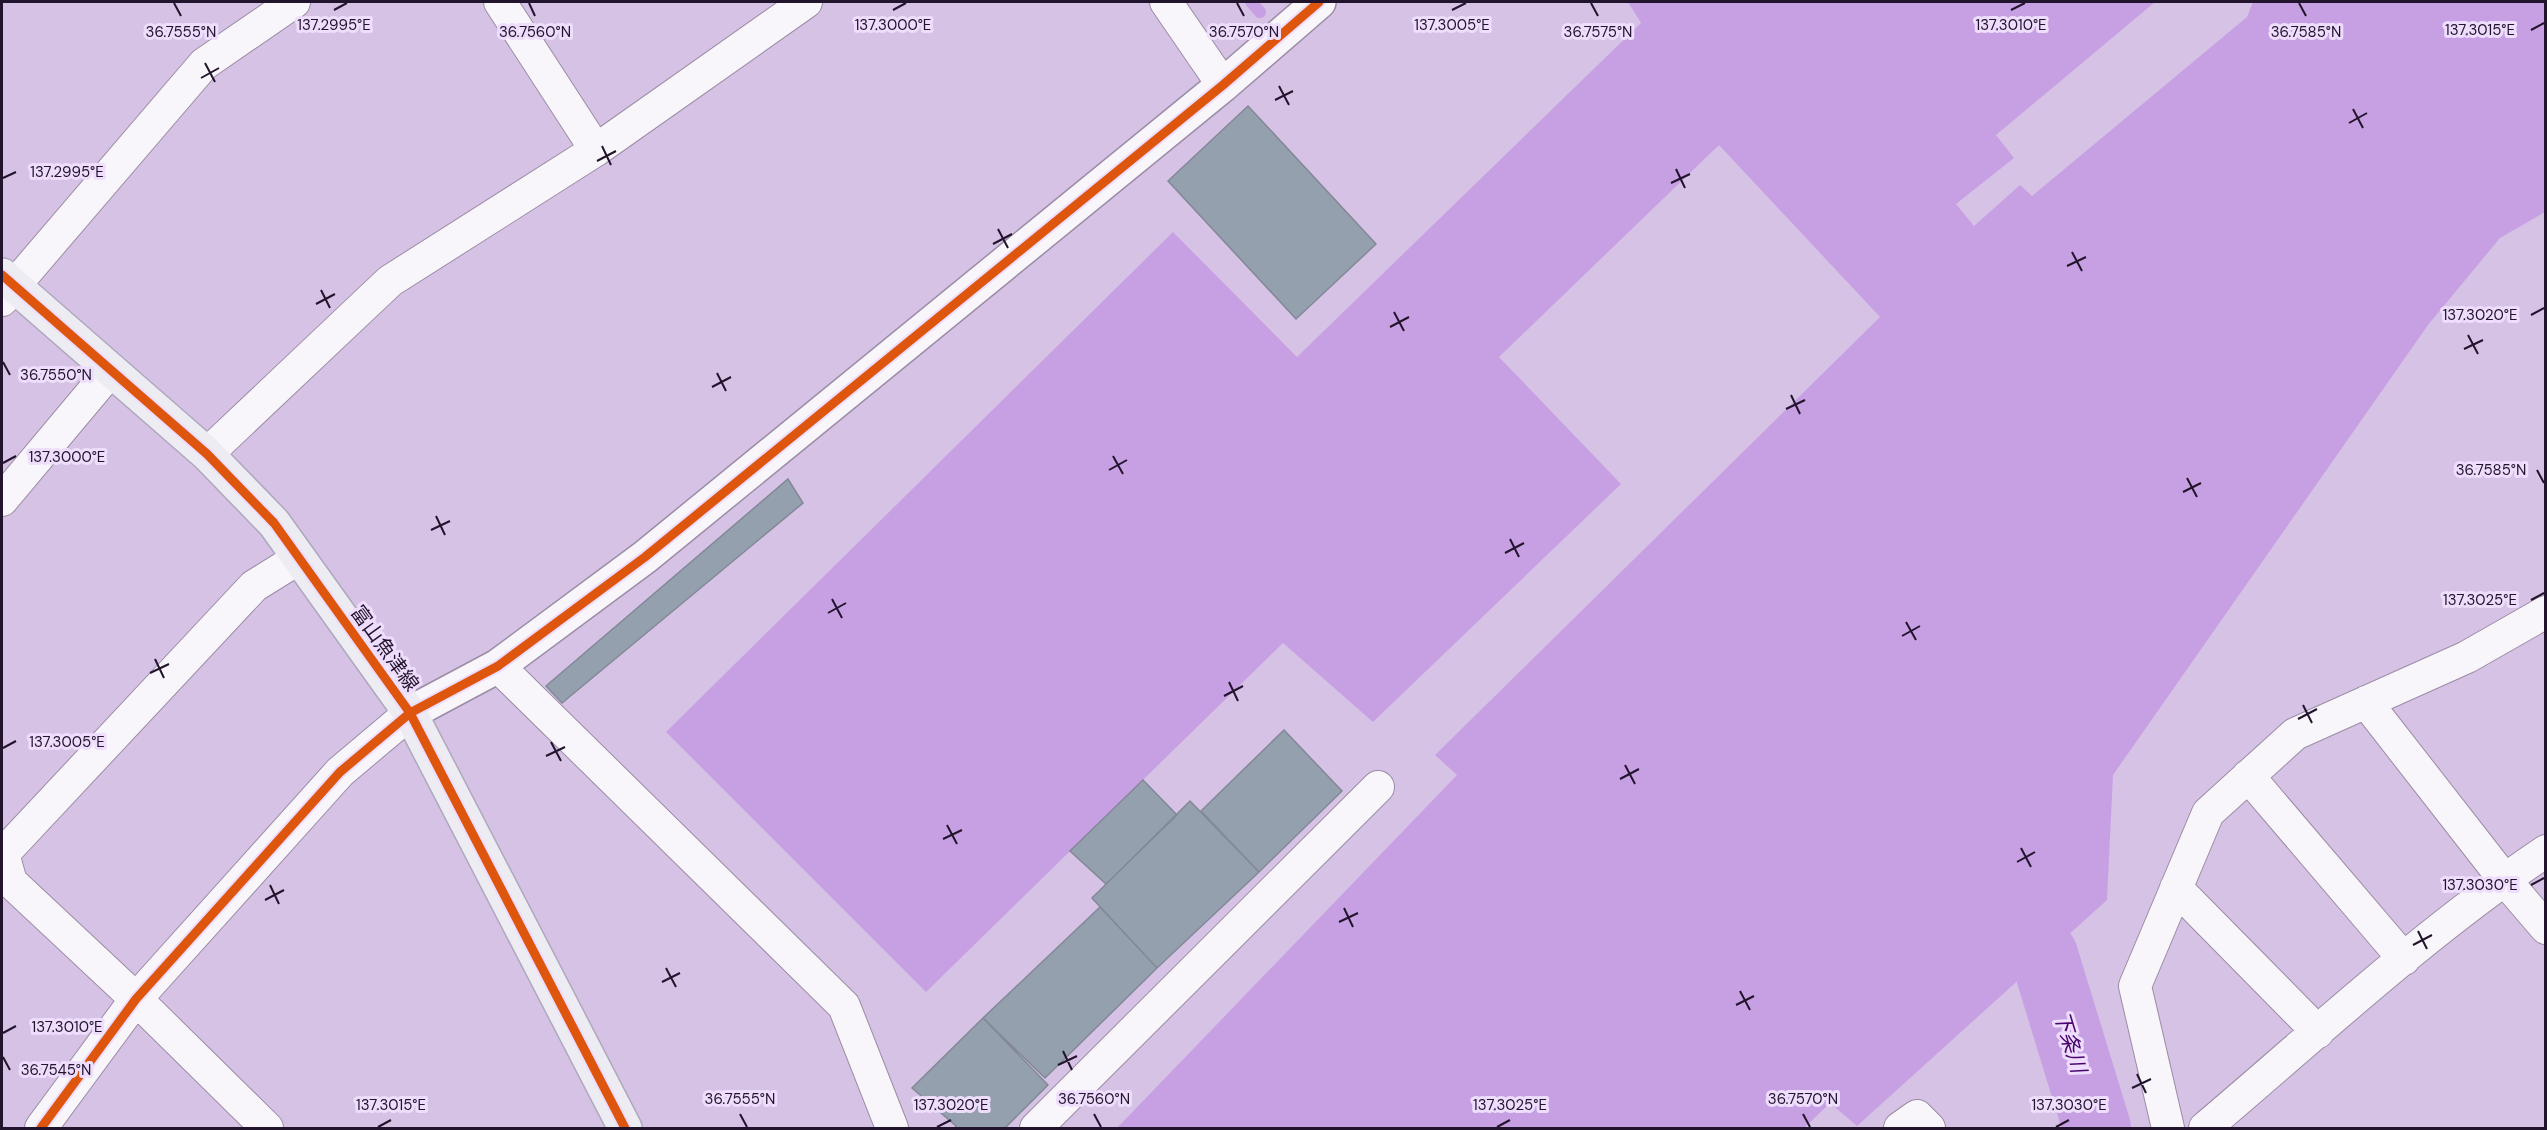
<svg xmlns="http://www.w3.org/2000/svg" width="2547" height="1130" font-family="'DM Sans','Noto Sans JP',sans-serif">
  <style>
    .water { fill: #c7a0e4 }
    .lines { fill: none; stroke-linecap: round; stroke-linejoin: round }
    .stream { stroke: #c7a0e4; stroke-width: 12 }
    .river { stroke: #c7a0e4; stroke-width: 68 }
    .building { fill: #95a0ae; stroke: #828897; stroke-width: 1.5 }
    .minor-casing { stroke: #9b8ca6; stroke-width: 34 }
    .tertiary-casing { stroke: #9b8ca6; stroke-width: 36 }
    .primary-casing { stroke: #aea8bd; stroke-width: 36 }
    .minor { stroke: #f9f6fb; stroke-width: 32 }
    .tertiary { stroke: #f9f6fb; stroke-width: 33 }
    .primary { stroke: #edecf3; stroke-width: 33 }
    .cycleway-casing { stroke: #eeddfd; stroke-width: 13 }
    .cycleway { stroke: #de560e; stroke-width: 9 }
    .ticks { fill: none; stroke: #22142c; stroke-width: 2 }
    .labels { text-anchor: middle; stroke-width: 6; stroke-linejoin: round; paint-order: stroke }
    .street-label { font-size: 20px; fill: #22142c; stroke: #eeddfd }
    .water-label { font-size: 21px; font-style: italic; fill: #4a046d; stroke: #eeddfd }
    .ticks-label { font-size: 15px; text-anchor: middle; fill: #22142c; stroke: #eeddfd; stroke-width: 6; stroke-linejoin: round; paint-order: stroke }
  </style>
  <rect width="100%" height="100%" fill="#d6c2e5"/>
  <path class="water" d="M1628 2H2155L1996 135 2014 158 1956 204 1974 226 2020 185 2032 196 2247 17 2253 2H2545V212L2500 238 2428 325 2113 775 2107 900 1857 1126 1830 1103 1804 1128H1117L1457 775 1435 755 1880 317 1719 145 1499 357 1621 484 1373 722 1283 643 926 992 666 732 1173 232 1297 357 1641 23Z"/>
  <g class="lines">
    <path class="stream" d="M1251 2 1260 12"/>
    <path class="river" d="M2044 955 2097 1128"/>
  </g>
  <path class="building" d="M1248 106 1376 244 1296 319 1168 181Z
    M788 479 803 503 562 703 546 686Z
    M1284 730 1342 791 1259 872 1201 811Z
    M1143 780 1177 815 1106 884 1070 851Z
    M1190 801 1259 872 1157 968 1092 898Z
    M1100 907 1157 968 1045 1078 983 1018Z
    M983 1018 1048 1085 1005 1128H955L956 1126 912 1088Z"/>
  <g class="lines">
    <defs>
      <path id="minor" d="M500 2 596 150
        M1166 2 1223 85
        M2 300 204 64 294 2
        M207 454 390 281 596 150 806 2
        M2 500 111 370
        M498 666 844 1006 892 1128
        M2366 702 2504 879 2546 928
        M2248 776 2404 959
        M2 850 11 882 136 999 267 1128
        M2 855 254 586 299 558
        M2176 888 2318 1032
        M41 1128 136 999 340 772 410 713
        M1036 1128 1378 787
        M1900 1128 1917 1116 1929 1128
        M2168 1128 2135 986 2208 813 2295 734 2467 657 2546 612
        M2205 1128C2316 1034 2424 933 2546 851"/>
      <path id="tertiary" d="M410 713 498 666 645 557 1223 85 1319 2"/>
      <path id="primary" d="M2 275 207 454 274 523 410 713 625 1128"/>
    </defs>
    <use href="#minor" class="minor-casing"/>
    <use href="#tertiary" class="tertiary-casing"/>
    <use href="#primary" class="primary-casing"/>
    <use href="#minor" class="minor"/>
    <use href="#tertiary" class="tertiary"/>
    <use href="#primary" class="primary"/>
    <defs>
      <path id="cycleway" d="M2 275 207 454 274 523 410 713 625 1128
        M41 1128 136 999 340 772 410 713 498 666 645 557 1223 85 1319 2"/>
    </defs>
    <use href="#cycleway" class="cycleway-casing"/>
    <use href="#cycleway" class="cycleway"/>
  </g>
  <path class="ticks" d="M174 3 181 16M529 3 535 16M1237 3 1244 16M1591 3 1598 16M2299 3 2306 16M334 10 347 3M893 10 906 3M1452 10 1466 3M2011 10 2025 3M2531 30 2544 23M205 63 215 82M201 78 219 68M1279 86 1289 105M1275 100 1293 91M2353 109 2363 128M2349 123 2367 113M602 146 611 165M597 161 616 151M1676 169 1685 188M3 178 16 172M1671 183 1690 174M998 229 1008 248M993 244 1012 234M2072 252 2082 271M2067 266 2086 257M321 290 330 308M316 304 335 294M1394 312 1404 331M2531 315 2544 308M1390 327 1409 317M2468 335 2478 354M2464 349 2483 340M3 362 10 375M717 373 726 391M712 387 731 377M1791 395 1800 414M1786 409 1805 400M1113 456 1123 474M3 463 16 456M1109 470 1127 460M2537 470 2544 483M2187 478 2197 497M2183 492 2201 483M436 516 445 535M431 530 450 521M1510 539 1519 557M1505 553 1524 543M832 599 842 618M2531 600 2544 593M828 613 846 603M1906 622 1916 640M1902 636 1920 626M155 659 164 678M150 673 169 664M1229 682 1238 701M1224 696 1243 686M2303 705 2312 723M2298 719 2317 709M551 742 561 761M3 748 16 741M546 756 565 747M1625 765 1635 784M1620 779 1639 769M947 825 957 844M943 839 962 830M2021 848 2031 867M2017 862 2035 852M270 885 279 904M2531 885 2544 878M265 900 284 890M1344 908 1353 927M1339 922 1358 913M2418 931 2427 949M2413 945 2432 935M666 968 676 987M662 982 680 973M1740 991 1750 1010M1736 1005 1754 996M3 1033 16 1026M1063 1051 1072 1070M3 1057 10 1070M1058 1065 1077 1056M2137 1074 2146 1093M2132 1088 2151 1079M740 1114 747 1127M1094 1114 1101 1127M1803 1114 1810 1127M378 1127 391 1120M937 1127 951 1120M1497 1127 1510 1120M2056 1127 2069 1120"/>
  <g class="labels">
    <g class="street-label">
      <text transform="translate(385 648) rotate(54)" y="7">富山魚津線</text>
    </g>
    <g class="water-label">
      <text transform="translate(2070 1042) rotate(73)" y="7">下条川</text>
    </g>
  </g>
  <g class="ticks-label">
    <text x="334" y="30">137.2995°E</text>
    <text x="893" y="30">137.3000°E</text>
    <text x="1452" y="30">137.3005°E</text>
    <text x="2011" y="30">137.3010°E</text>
    <text x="2480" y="35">137.3015°E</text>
    <text x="181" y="37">36.7555°N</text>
    <text x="535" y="37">36.7560°N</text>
    <text x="1244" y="37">36.7570°N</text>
    <text x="1598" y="37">36.7575°N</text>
    <text x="2306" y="37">36.7585°N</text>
    <text x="67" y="177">137.2995°E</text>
    <text x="2480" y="320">137.3020°E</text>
    <text x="56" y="380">36.7550°N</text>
    <text x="67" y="462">137.3000°E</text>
    <text x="2491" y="475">36.7585°N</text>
    <text x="2480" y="605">137.3025°E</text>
    <text x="67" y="747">137.3005°E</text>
    <text x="2480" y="890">137.3030°E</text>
    <text x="67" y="1032">137.3010°E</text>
    <text x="56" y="1075">36.7545°N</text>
    <text x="740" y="1104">36.7555°N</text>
    <text x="1094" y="1104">36.7560°N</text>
    <text x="1803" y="1104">36.7570°N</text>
    <text x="391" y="1110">137.3015°E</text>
    <text x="951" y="1110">137.3020°E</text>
    <text x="1510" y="1110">137.3025°E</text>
    <text x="2069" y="1110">137.3030°E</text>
  </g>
  <rect width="2547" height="1130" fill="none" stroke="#22142c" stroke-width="6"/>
</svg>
